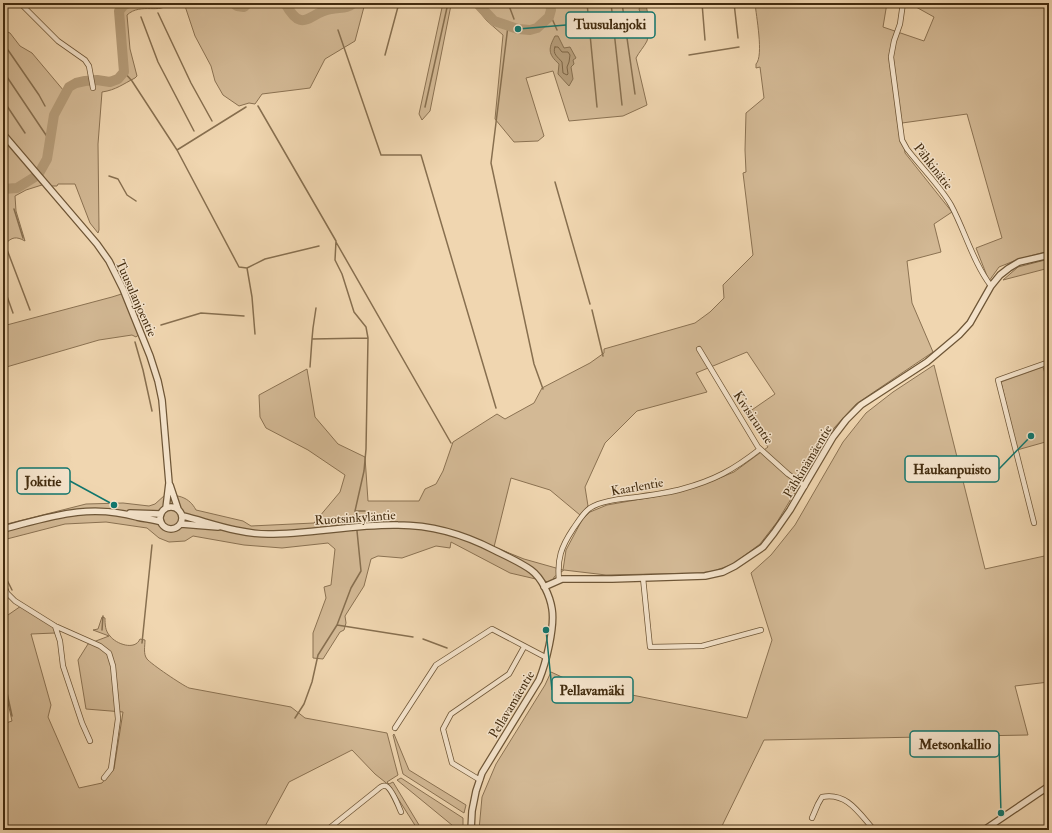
<svg xmlns="http://www.w3.org/2000/svg" width="1052" height="833" font-family="'IM FELL Double Pica',serif">
  <style>
    .green { fill: #d3b995; stroke: #8b7252; fill-rule: evenodd }
    .water { fill: #b59c79; stroke: #876f4f }
    .lines { fill: none; stroke-linecap: round; stroke-linejoin: round }
    .shore { stroke: #7c6444; stroke-width: 1 }
    .stream { stroke: #876f4f; stroke-width: 1.5 }
    .river { stroke: #b59c79; stroke-width: 10 }
    .minor-casing { stroke: #6e5637; stroke-width: 6 }
    .tertiary-casing { stroke: #6e5637; stroke-width: 8 }
    .minor { stroke: #f5e4cc; stroke-width: 4.5 }
    .tertiary { stroke: #f5e4cc; stroke-width: 5.5 }
    .labels { text-anchor: middle; stroke-width: 3; stroke-linejoin: round; paint-order: stroke }
    .street-label { font-size: 13px; fill: #432c0f; stroke: #f5e4cc }
    .leader { fill: none; stroke: #0f766e; stroke-width: 1.5 }
    .callout-dot { fill: #0f766e; stroke: #f5e4cc; stroke-width: 1.5 }
    .callout { fill: #f5e4cc; stroke: #0f766e; stroke-width: 1.5 }
    .callout-label { font-size: 14px; text-anchor: middle; font-weight: bold; fill: #432c0f }
  </style>
  <rect width="100%" height="100%" fill="#f0d6b0"/>
  <filter id="stains"><feTurbulence type="fractalNoise" baseFrequency=".005" numOctaves="4"/><feColorMatrix values="0 0 0 0 .2 0 0 0 0 .09 0 0 0 0 .02 0 0 0 .5 -.17"/></filter>
  <radialGradient id="worn" r=".72"><stop offset=".6" stop-color="#630" stop-opacity="0"/><stop offset="1" stop-color="#630" stop-opacity=".3"/></radialGradient>
  <path class="green" d="M124 3H169C161 15 141 2 127 15L130 49 137 76 135 78C123 84 116 90 102 92L98 144 99 230 98 233 90 223 75 184H58L57 186H51L45 184 26 190 15 196 16 211 25 241C16 236 12 237 5 244L3 239V30L10 33 20 46 32 53 64 91 77 83 115 79 122 68 118 10Z
    M186 3H365L355 41 325 59 310 88 262 94 255 104 249 103 239 106 223 95 215 81 211 66 195 36 185 6Z
    M443 3H450L451 5 430 111 422 120 419 114Z
    M472 3H642C635 12 651 29 647 41 644 47 639 52 636 58L647 105 623 116 569 121 553 71 526 78 544 136 538 141 514 142 495 119 503 35 487 21Z
    M755 3H887L883 27 924 41 934 17 916 7V3H1049V251L1019 259 999 267 989 281 976 248 1002 238 967 114 902 123 905 153 952 212 934 224 941 252 907 261 912 303 933 352 856 404 834 428 777 522 760 544 733 564 714 571 700 573 606 575 564 570 554 577 553 583 510 573 451 542 450 548 436 546 402 558 378 556 371 559 364 586 345 616 346 623 344 630 340 632 323 659 313 658V633L326 598 324 587 331 585 335 549 328 543 282 548 244 545 193 536 185 541 169 542 159 538 147 528 106 522 65 524 3 540V525L86 504 123 503 149 506 155 504 165 495C179 495 189 497 196 510L243 521 251 526 314 523 340 492 345 475 308 450 266 428 260 417 259 395 307 369 315 417 338 444 365 457 368 501H419L425 489 436 484 443 471 453 442 497 414 505 419 534 403 542 388 590 363 604 353V349L695 323 710 312 724 298 723 285 753 255 743 173 746 172 745 150 746 113 764 98 760 67 756 68V64C764 56 756 15 755 3ZM747 352 775 394 746 414 768 447 734 472 707 483 664 495 607 505 590 512 582 520 566 550 563 570 524 559 494 547 511 478 550 490 580 515 588 506 585 487 605 443 637 411 707 392 696 373Z
    M1049 259V268L1003 280 1018 267Z
    M131 291 144 324 145 329 136 337 132 335 99 340 3 368V326L112 297Z
    M934 365 985 569 1049 555V682L1015 686 1028 735 764 740 720 830H479L482 797 496 764 545 685 551 672 577 684 747 718 772 640 751 573 771 555 795 525 843 442 866 413 893 392Z
    M1043 367 1049 386V441L1017 450 1001 382Z
    M21 606 54 627 55 633 31 634 51 705 48 717 79 788 102 783 114 769 123 712 86 709 78 660 88 644 109 636 93 630 98 629 102 617 105 618C105 624 105 631 110 636 116 644 135 651 140 639L145 640C145 646 143 654 147 659 151 664 182 685 189 688L291 707 305 718 387 733 398 775 387 782 389 784 393 782 422 830H418L390 786 375 774 352 750 289 782 263 830H3V724L12 721 3 680V608L8 615Z
    M394 734 409 770 466 805 464 813 403 774 393 735Z
    M401 778 463 818V830H458L397 780Z"/>
  <path class="water" d="M642 3H647C645 11 651 19 653 27L646 29 639 9Z
    M555 36H558L564 48 570 47 576 58 573 60 574 64 571 67 573 79 569 86 558 74 559 64C548 54 548 49 555 36Z"/>
  <g class="lines">
    <path class="shore" d="M555 47H558L562 52H568L570 55 569 62 567 67 568 74 567 75 563 73 562 62C558 57 552 54 555 47Z"/>
    <path class="stream" d="M508 3 514 19
      M587 3 597 107
      M611 3 622 105
      M622 3 635 94
      M702 3 705 40
      M734 3 738 38
      M158 13 191 83 212 121
      M550 14 557 30
      M141 17 158 62 194 131
      M508 26 491 163 534 364 543 389
      M338 30 381 155H421L496 408
      M8 50 39 95 45 106
      M385 55 399 3
      M689 55 739 47
      M3 71 50 141
      M124 72 132 81 177 150 239 267 247 268 265 259 319 246
      M3 100 25 133
      M258 106 336 241 335 260 342 274 354 312 366 327 368 338 366 449 364 471 355 511 361 571 351 588 337 625 318 655 312 682 304 704 295 718
      M425 107 448 3
      M177 150 246 107
      M109 176 118 179 127 195 136 201
      M555 182 590 304
      M14 209 23 238
      M336 242 451 443
      M6 247 30 310
      M247 268 252 297 255 334
      M3 285 13 313
      M592 310 603 356
      M161 325 201 313 244 316
      M312 339 313 328 316 308
      M135 342 143 370 152 411
      M310 367 312 339 368 338
      M355 511H365
      M3 572 12 590
      M337 625 413 637
      M102 630 103 616
      M423 639 447 648
      M142 643 152 545
      M3 674 12 716"/>
    <path class="river" d="M233 3 237 6 244 7 248 3
      M285 3C303 36 309 12 331 9 340 7 347 9 354 3
      M477 3 494 21 518 29 530 30 537 28 549 17 551 10 550 3
      M3 189 17 188 38 175 47 159 54 115 69 87 76 83 85 81 97 80 110 82 118 79 124 72 119 11 124 5 129 3"/>
    <defs>
      <path id="minor" d="M20 3 58 41 85 60 89 66 93 88
        M903 3 900 24 894 41 891 57 902 140 907 149C920 166 941 187 951 205 965 231 973 262 991 286
        M699 349 758 447 788 474 805 486
        M1034 523 998 380 1049 362
        M643 578 650 647 702 646 761 630
        M559 580C557 559 561 547 573 529 578 522 583 513 590 508 603 500 623 499 637 497 652 495 668 493 682 489 715 480 733 470 760 449
        M3 584 7 593 15 601 55 626 100 646 109 653 113 666 118 719 111 769 104 778
        M55 626 60 641 63 666 82 723 90 741
        M395 728 436 665 492 629 547 658
        M480 780 452 763 443 729 451 714 509 674 524 647
        M1045 789 1049 801
        M812 818 818 804 822 797C847 792 859 813 874 830
        M327 830 377 790C379 788 383 785 386 786 391 788 399 807 401 812"/>
      <path id="tertiary" d="M3 134 97 244 109 261 123 289 150 356 158 381 162 400 169 483 166 508
        M170 485 178 509
        M160 518a11 11 0 1 1 22 0a11 11 0 1 1-22 0Z
        M130 513 161 514
        M183 516C211 523 239 534 268 534 312 534 355 524 398 525 433 525 463 534 494 550 506 556 520 562 531 570 542 578 550 596 552 609 555 627 546 663 539 680L482 773 476 791 472 811 471 830
        M181 524 218 527
        M3 529C50 517 88 503 137 517 145 519 153 519 161 522
        M544 587 562 579H612L705 576 723 572 735 566 763 547 774 533 790 510 833 437 846 420 861 405 927 362 959 335 970 323 991 286 1000 275 1009 268 1019 262 1049 255
        M984 830 1049 786"/>
    </defs>
    <use href="#minor" class="minor-casing"/>
    <use href="#tertiary" class="tertiary-casing"/>
    <use href="#minor" class="minor"/>
    <use href="#tertiary" class="tertiary"/>
  </g>
  <g class="labels">
    <g class="street-label">
      <text transform="translate(934 166) rotate(52)" y="5">Pähkinätie</text>
      <text transform="translate(137 298) rotate(66)" y="5">Tuusulanjoentie</text>
      <text transform="translate(754 417) rotate(56)" y="5">Kivisiruntie</text>
      <text transform="translate(807 461) rotate(-59)" y="5">Pähkinämäentie</text>
      <text transform="translate(637 486) rotate(-10)" y="5">Kaarlentie</text>
      <text transform="translate(355 517) rotate(-4)" y="5">Ruotsinkyläntie</text>
      <text transform="translate(511 704) rotate(-59)" y="5">Pellavamäentie</text>
    </g>
  </g>
  <path class="leader" d="M518 29L566 25M1031 436L999 469M114 505L70 481M546 630L552 690M1001 813L999 744"/>
  <g class="callout-dot">
    <circle cx="518" cy="29" r="4"/>
    <circle cx="1031" cy="436" r="4"/>
    <circle cx="114" cy="505" r="4"/>
    <circle cx="546" cy="630" r="4"/>
    <circle cx="1001" cy="813" r="4"/>
  </g>
  <g class="callout">
    <rect x="566" y="12" width="89" height="26" rx="4"/>
    <rect x="905" y="456" width="94" height="26" rx="4"/>
    <rect x="17" y="468" width="53" height="26" rx="4"/>
    <rect x="552" y="677" width="81" height="26" rx="4"/>
    <rect x="910" y="731" width="89" height="26" rx="4"/>
  </g>
  <g class="callout-label">
    <text x="610" y="29">Tuusulanjoki</text>
    <text x="952" y="474">Haukanpuisto</text>
    <text x="43" y="486">Jokitie</text>
    <text x="592" y="695">Pellavamäki</text>
    <text x="955" y="749">Metsonkallio</text>
  </g>
  <rect width="1052" height="833" fill="none" stroke="#f0d6b0" stroke-width="16"/>
  <rect x="4" y="4" width="1044" height="825" fill="none" stroke="#432c0f" stroke-width="2"/>
  <rect x="8" y="8" width="1036" height="817" fill="none" stroke="#432c0f"/>
  <rect width="100%" height="100%" filter="url(#stains)"/>
  <rect width="100%" height="100%" fill="url(#worn)"/>
</svg>
